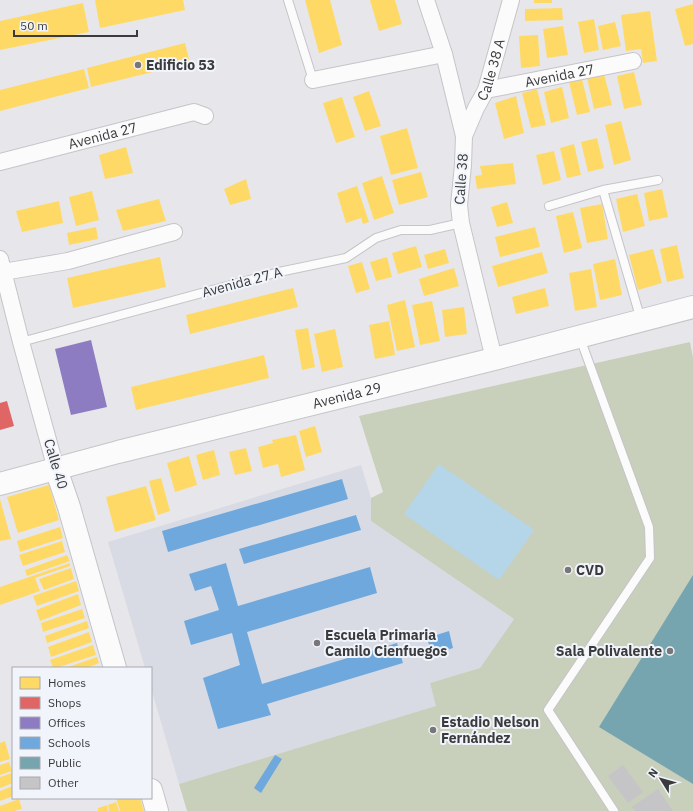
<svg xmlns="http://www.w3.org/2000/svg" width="693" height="811" font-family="'IBM Plex Sans',sans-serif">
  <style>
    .built { fill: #d8dbe4 }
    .green { fill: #c8cfbb }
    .water { fill: #b5d6e9 }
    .homes { fill: #ffd966 }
    .shops { fill: #e06666 }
    .offices { fill: #8e7cc3 }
    .schools { fill: #6fa8dc }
    .public { fill: #76a5af }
    .building { fill: #c5c5c8 }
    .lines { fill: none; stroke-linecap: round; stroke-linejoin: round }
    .lane-casing { stroke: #c5c5c8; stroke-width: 10 }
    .street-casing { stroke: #c5c5c8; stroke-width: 18 }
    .secondary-casing { stroke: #c5c5c8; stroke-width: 24 }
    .lane { stroke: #fbfbfc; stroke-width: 8 }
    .street { stroke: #fbfbfc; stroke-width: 16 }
    .secondary { stroke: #fbfbfc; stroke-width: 22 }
    .poi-dot { fill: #77777a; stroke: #f2f4fb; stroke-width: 1.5 }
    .labels { text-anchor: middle; stroke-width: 4; stroke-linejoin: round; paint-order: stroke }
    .poi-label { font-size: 14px; font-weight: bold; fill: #3a3b3d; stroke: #f2f4fb; text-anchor: start }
    .street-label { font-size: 14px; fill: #3a3b3d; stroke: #f2f4fb }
  </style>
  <rect width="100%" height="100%" fill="#e7e7eb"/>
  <path class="built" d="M361 465 371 498V521L514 619 480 668 430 683 437 706 179 784 151 688V668H145L108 542Z"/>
  <path class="green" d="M690 342 693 358V811H187L179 784 436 706 430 683 480 668 514 619 371 521V498L383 492 359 416Z"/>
  <path class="water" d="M439 464 534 530 499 580 404 514Z"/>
  <path class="homes" d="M95 0H183L185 10 100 28Z
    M305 0H330L342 45 319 53Z
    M370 0H395L402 24 379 31Z
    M534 0H552V3H534Z
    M83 3 89 32 0 50V21Z
    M693 4V44L685 46 675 9Z
    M562 8 563 20 525 21V9Z
    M650 11 657 61 643 63 641 49 626 51 621 15Z
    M594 19 599 50 584 53 578 22Z
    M615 22 621 46 603 50 598 26Z
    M563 26 568 55 547 58 543 29Z
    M538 35 540 66 521 68 519 36Z
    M185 43 190 63 91 87 87 68Z
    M84 69 89 88 0 111V90Z
    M634 72 642 105 624 109 617 76Z
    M604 74 612 105 594 109 587 78Z
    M582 79 590 112 577 115 569 82Z
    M562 87 569 118 551 123 544 92Z
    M537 89 546 125 531 128 522 93Z
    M369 91 381 126 365 131 353 97Z
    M516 96 524 133 504 139 495 103Z
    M342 97 355 137 336 143 323 103Z
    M621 121 631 160 614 165 605 125Z
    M407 128 418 168 391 175 380 136Z
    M597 138 604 168 588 172 581 142Z
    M574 144 581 175 567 178 560 148Z
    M126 147 133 173 105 179 99 155Z
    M554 151 561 180 543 185 536 155Z
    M513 163 516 184 477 189 475 176 482 175 480 166Z
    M421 172 428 197 399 205 392 180Z
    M382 176 394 213 374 220 362 183Z
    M246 179 251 199 230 205 224 189Z
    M357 186 369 222 363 224 361 218 346 223 337 193Z
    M662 189 668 217 649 221 644 193Z
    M92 191 99 220 76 226 69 197Z
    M637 194 645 226 623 232 616 199Z
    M159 199 166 221 123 231 116 210Z
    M59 201 63 223 22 232 16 211Z
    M507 202 513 223 497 227 491 207Z
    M602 204 608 239 587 243 580 208Z
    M573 212 582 248 564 253 556 216Z
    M96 227 98 239 69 245 67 233Z
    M535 227 540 247 500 257 495 237Z
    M677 245 684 278 667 282 660 249Z
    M416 246 422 267 398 274 392 253Z
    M445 249 449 263 428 269 424 255Z
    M653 249 662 283 638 290 629 255Z
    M542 252 548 273 498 287 492 266Z
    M160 257 166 287 73 308 67 278Z
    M387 257 392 277 376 281 370 262Z
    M615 259 622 295 600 300 593 264Z
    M362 262 370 289 356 293 348 266Z
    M454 268 459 286 424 296 419 279Z
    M591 269 597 307 575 311 569 273Z
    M293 288 298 307 190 334 186 315Z
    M545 288 549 306 516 314 512 297Z
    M405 300 415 347 397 351 387 305Z
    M432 301 440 341 420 345 412 305Z
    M464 307 467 334 445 337 442 310Z
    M389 321 395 355 375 359 369 325Z
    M308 328 315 367 302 370 295 330Z
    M335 329 343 367 322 372 314 334Z
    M264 355 269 378 136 410 131 387Z
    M315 426 322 452 306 457 299 431Z
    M296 435 305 470 281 477 278 464 263 468 258 447 273 443 272 440Z
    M246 448 252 471 235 475 229 452Z
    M214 450 220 475 203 480 196 455Z
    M189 456 197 485 175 492 167 463Z
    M161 478 170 511 158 515 149 481Z
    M49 485 59 520 18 533 7 497Z
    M146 486 156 520 115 532 106 497Z
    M0 499 11 539 0 541Z
    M60 527 63 538 20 552 17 541Z
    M62 541 65 552 23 566 19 555Z
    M67 555 70 561 27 576 25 570Z
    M70 563V566L35 578 40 591 0 605V587Z
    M71 568 74 579 44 590 39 579Z
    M76 581 79 591 37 606 33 596Z
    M78 594 81 605 40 621 36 610Z
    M82 609 85 618 43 632 41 623Z
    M87 621 89 628 47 643 45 636Z
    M89 632 92 642 51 657 48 647Z
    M93 645 96 655 56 668H53L50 660Z
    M97 657 99 663 87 668H65Z
    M5 741 10 759 0 762V743Z
    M9 762 12 771 0 775V765Z
    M12 773 13 783 0 788V777Z
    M13 786V796L0 801V791Z
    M116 798H140L144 811H120Z
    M19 799 22 809 14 811H0V806Z
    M116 802 119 811H109L108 805Z
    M107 805 108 811H98V808Z"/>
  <path class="shops" d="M7 401 14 426 0 430V403Z"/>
  <path class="offices" d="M91 340 107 407 71 415 55 349Z"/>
  <path class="schools" d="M342 479 348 499 168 552 162 531Z
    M356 515 361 530 244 564 239 549Z
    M226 563 238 606 370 567 377 593 247 632 262 684 397 643 403 663 267 704 271 715 218 729 203 678 240 665 232 633 191 645 184 621 219 610 211 586 195 591 189 574Z
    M449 631 453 648 432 655 427 638Z
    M275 755 282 759 261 793 254 788Z"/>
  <path class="public" d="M693 575V784L599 727Z"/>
  <path class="building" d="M623 765 643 792 628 803 608 776Z
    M658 789 673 811H635L632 807Z"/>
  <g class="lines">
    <defs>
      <path id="lane" d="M288 0 313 80
        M603 190 641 320
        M549 206 603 190 658 180
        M580 338 649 527 650 558 548 710 614 811
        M21 342 279 272 346 258 376 238 401 230H430L461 223"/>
      <g id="street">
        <path d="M426 0 444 54 464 136 463 165 459 205 461 223 494 359"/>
        <path d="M313 80 444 54"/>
        <path id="s1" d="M486 90 633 61"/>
        <path id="s2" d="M464 136 476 108 486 90 511 0"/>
        <path id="s3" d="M0 162 194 112 205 116"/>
        <path d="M0 259 21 342 56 469"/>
        <path d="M3 272 68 261 174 232"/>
      </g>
      <g id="secondary">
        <path d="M56 469 69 507 115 668"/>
        <path id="s4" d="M0 484 118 452 494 359 693 307"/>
        <path d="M151 790 157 811"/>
      </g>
    </defs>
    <use href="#lane" class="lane-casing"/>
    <use href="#street" class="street-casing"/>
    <use href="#secondary" class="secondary-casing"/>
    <use href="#lane" class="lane"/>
    <use href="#street" class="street"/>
    <use href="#secondary" class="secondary"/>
  </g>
  <g class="poi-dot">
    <circle cx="138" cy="65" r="4"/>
    <circle cx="568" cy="570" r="4"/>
    <circle cx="317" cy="643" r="4"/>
    <circle cx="670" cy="651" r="4"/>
    <circle cx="433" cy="730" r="4"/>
  </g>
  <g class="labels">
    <g class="poi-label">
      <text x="146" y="70">Edificio 53</text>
      <text x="576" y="575">CVD</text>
      <text x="325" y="640">Escuela Primaria<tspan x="325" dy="16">Camilo Cienfuegos</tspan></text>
      <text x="662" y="656" text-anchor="end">Sala Polivalente</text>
      <text x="441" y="727">Estadio Nelson<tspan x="441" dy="16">Fernández</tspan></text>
    </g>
    <g class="street-label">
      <text dy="5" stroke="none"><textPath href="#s2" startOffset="72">Calle 38 A</textPath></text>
      <text dy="5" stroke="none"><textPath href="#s1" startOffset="75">Avenida 27</textPath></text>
      <text dy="5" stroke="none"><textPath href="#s3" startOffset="106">Avenida 27</textPath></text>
      <text transform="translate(461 179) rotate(-86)" y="5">Calle 38</text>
      <text transform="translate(242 282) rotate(-15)" y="5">Avenida 27 A</text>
      <text dy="5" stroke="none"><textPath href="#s4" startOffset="358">Avenida 29</textPath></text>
      <text transform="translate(56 464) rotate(73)" y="5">Calle 40</text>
    </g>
  </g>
  <rect x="12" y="667" width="140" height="132" fill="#f2f4fb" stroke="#a8aaaf"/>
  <rect x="20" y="677" width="20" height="12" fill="#ffd966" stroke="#a8aaaf"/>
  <text x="48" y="687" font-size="12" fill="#3a3b3d">Homes</text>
  <rect x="20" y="697" width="20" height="12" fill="#e06666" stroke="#a8aaaf"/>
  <text x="48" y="707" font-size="12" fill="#3a3b3d">Shops</text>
  <rect x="20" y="717" width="20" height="12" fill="#8e7cc3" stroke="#a8aaaf"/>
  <text x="48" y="727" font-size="12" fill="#3a3b3d">Offices</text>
  <rect x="20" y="737" width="20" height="12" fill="#6fa8dc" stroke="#a8aaaf"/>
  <text x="48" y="747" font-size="12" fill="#3a3b3d">Schools</text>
  <rect x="20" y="757" width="20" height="12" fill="#76a5af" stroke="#a8aaaf"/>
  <text x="48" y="767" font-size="12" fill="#3a3b3d">Public</text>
  <rect x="20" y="777" width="20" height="12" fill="#c5c5c8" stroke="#a8aaaf"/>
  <text x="48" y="787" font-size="12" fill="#3a3b3d">Other</text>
  <g transform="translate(661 779) rotate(307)" stroke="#f2f4fb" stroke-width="3" paint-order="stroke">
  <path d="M0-3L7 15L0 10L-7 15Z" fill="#3a3b3d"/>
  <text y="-6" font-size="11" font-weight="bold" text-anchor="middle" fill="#3a3b3d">N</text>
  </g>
  <path d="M14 30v6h123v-6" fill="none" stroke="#3a3b3d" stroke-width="2"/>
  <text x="20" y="30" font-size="12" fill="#3a3b3d" stroke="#f2f4fb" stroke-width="3" paint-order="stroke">50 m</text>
</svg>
